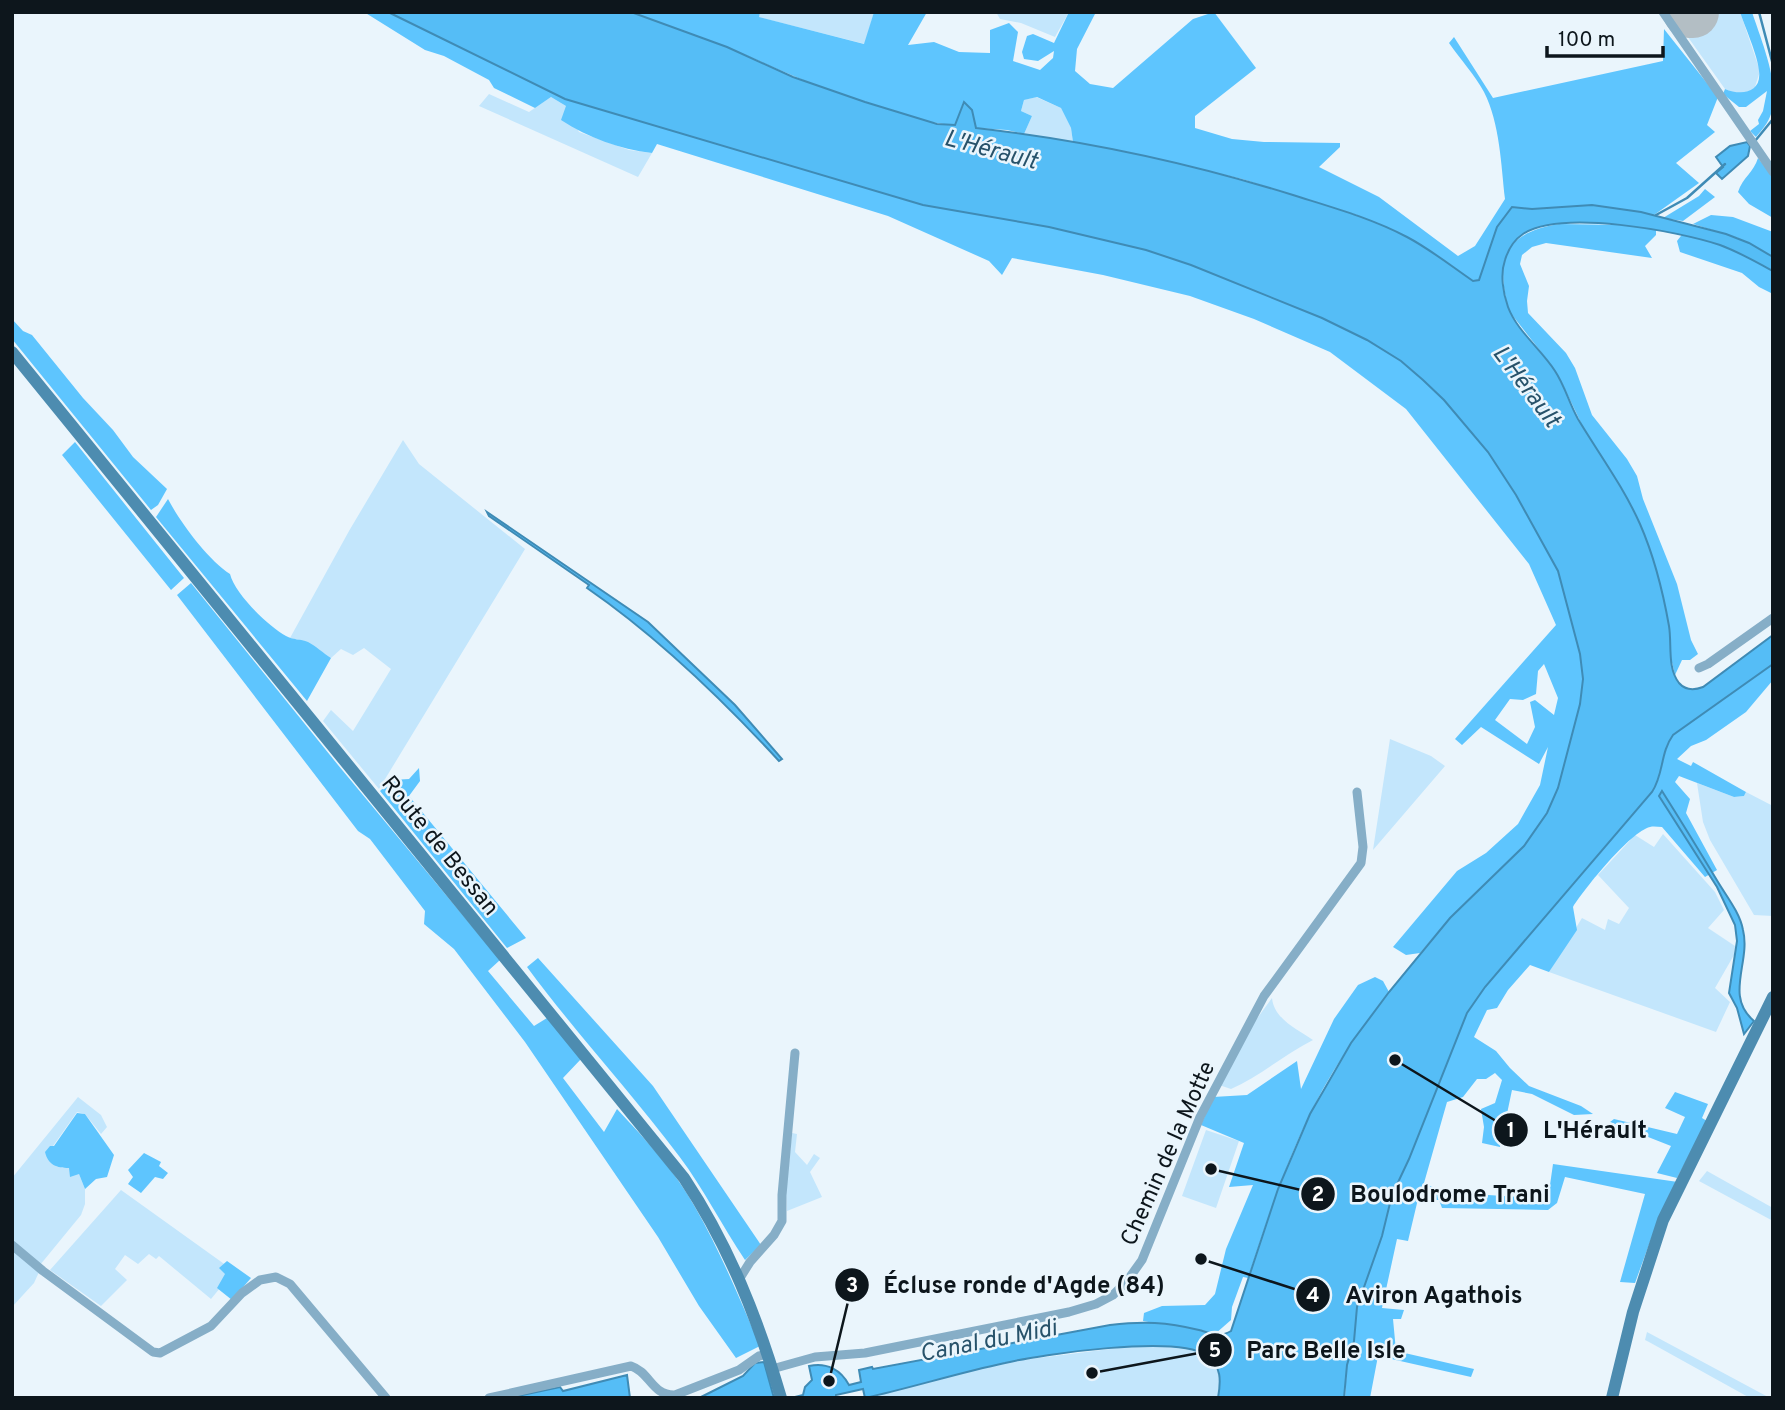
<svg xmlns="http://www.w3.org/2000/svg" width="1785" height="1410" font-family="Overpass,sans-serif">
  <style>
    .green { fill: #c3e6fc }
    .forest { fill: #5ec5fe; fill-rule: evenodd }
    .water { fill: #55bdf6; stroke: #3f8bb5; stroke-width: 2 }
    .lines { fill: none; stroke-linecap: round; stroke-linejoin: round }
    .stream { stroke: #3f8bb5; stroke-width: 2.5 }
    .runway { stroke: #b3bec4; stroke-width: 52 }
    .street { stroke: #86aec7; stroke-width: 9 }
    .secondary { stroke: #4d8cb0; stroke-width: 12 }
    .labels { text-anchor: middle; stroke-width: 5; stroke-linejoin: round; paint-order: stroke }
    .street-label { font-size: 23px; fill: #0d161c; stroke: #eaf5fc }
    .water-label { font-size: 24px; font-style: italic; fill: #27526a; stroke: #eaf5fc }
    .leader { fill: none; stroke: #0d161c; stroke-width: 2.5 }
    .callout-dot { fill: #0d161c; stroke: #eaf5fc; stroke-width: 2.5 }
    .mark-label { font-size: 21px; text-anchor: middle; font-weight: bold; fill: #fff }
    .callout-label { font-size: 24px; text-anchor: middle; font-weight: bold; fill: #0d161c; stroke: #eaf5fc; stroke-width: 5; stroke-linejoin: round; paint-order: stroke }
  </style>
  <rect width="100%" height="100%" fill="#eaf5fc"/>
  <path class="green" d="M760 12H874L865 44 758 17Z
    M996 12H1069L1055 37 1021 23 1000 19Z
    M1670 12H1740L1760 71 1754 90 1736 94 1725 89Z
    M489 94 529 112 551 97 566 106 579 132 629 150 652 153 638 177 479 106Z
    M1036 97 1061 108 1071 128 1073 142 1024 134 1032 116 1021 111 1024 100Z
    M403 440 419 464 525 549 379 789 323 721 331 710 353 731 391 669 364 648 353 655 341 649 331 658 305 641 290 638 349 531Z
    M1390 739 1431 756 1445 766 1373 850Z
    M1697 783 1734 797 1744 796 1746 792 1773 806V916L1754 915 1710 840 1703 822Z
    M1663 834 1715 892 1724 910 1708 928 1735 946 1734 955 1715 988 1730 1002 1716 1032 1549 972 1582 918 1605 930 1608 919 1619 924 1629 908 1598 875 1635 835 1654 847Z
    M1272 998C1274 1019 1297 1029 1313 1040 1285 1054 1259 1077 1231 1089L1219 1085 1253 1024Z
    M78 1097 101 1115 107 1127 101 1134 85 1114 77 1112 53 1146 69 1168 79 1174 85 1189V1204L81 1215 40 1265 12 1241V1178Z
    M1206 1130 1239 1141 1216 1208 1182 1196Z
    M792 1133 797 1134 795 1152 807 1165 814 1154 820 1158 810 1172 822 1197 787 1211 786 1192Z
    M1707 1171 1773 1208V1221L1699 1181Z
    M121 1190 234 1271 211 1299 159 1256 156 1259 149 1254 138 1264 125 1255 115 1269 127 1280 101 1306 50 1270Z
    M12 1250 39 1272 34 1283 12 1307Z
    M1647 1332 1770 1398H1750L1649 1342 1645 1340Z
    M1134 1346C1174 1347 1229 1339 1218 1398H865L1006 1362Z"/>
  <path class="forest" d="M364 12H388L565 99 923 205 1049 227 1146 250 1191 265 1322 318 1367 340 1401 361 1423 380 1444 400 1488 452 1531 519 1558 571 1580 654 1583 679 1580 704 1568 752 1558 788 1547 813 1524 846 1450 918 1420 953 1406 955 1393 947 1457 871 1486 853 1518 824 1540 785 1548 747 1539 764 1481 727 1462 745 1455 739 1556 625 1529 564 1406 409 1330 352 1254 319 1190 296 1103 275 1012 258 1002 275 989 261 888 216 657 144 652 153C619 149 589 138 561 120L566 106 551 97 535 108 494 88 489 80 444 56 425 50ZM1544 664 1558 698 1554 715 1535 700 1530 702 1535 727 1527 744 1495 720 1510 699 1523 700 1536 694 1538 671Z
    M631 12H760L759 17 864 44 874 12H927L908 45 934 42 959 52 990 53V30L1009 23 1018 32 1013 61 1040 70 1053 58 1054 51 1038 61 1024 59 1022 52 1027 36 1033 34 1054 43 1069 12H1096L1077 49 1075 71 1090 84 1113 88 1193 19 1214 12 1256 68 1195 116V128L1232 139 1264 142 1340 143V147L1319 167 1379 197 1458 256 1475 246 1505 199C1501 164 1500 124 1484 92 1475 75 1460 59 1449 43L1454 37 1493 98 1663 61 1664 29 1718 97 1707 125 1715 132 1676 163 1699 183 1654 215 1592 205 1532 209 1512 207 1497 227 1479 280 1473 281 1411 239 1357 215 1242 179 1128 152 1073 142 1071 128 1061 108 1037 97 1024 100 1021 111 1032 116 1024 134 1007 130 976 128 972 110 963 103 955 125C898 121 818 87 766 64 723 44 676 29 631 12Z
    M1740 12H1752C1761 40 1781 86 1771 114 1768 123 1762 130 1756 137L1750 131 1759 124 1758 120 1763 111 1767 91 1746 107H1739L1723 94 1725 89C1741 96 1762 93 1759 71 1758 56 1745 27 1740 12Z
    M1758 158 1773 177V218L1749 204 1738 192C1743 177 1754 172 1758 158Z
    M1705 189 1715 197 1683 221 1663 218 1699 196Z
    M1711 215 1733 217 1773 232V257L1738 238 1693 224Z
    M1559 224 1624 225 1656 230V235L1645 246 1652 258 1546 243 1532 247 1522 255 1520 264 1529 286 1527 301 1528 313 1566 353 1575 368 1592 415 1627 459 1637 476 1643 499 1677 584 1691 640 1698 654 1690 660H1682L1675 675 1671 658 1582 425 1562 383 1549 362 1509 311C1495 259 1504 233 1559 224Z
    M1684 232 1738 252 1773 271V294L1759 287 1742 273 1680 252 1677 241Z
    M12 319 23 331 32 335 83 398 113 430 133 457 167 489 158 505 151 510 12 339Z
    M75 442 184 578 171 590 62 455Z
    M168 499C180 522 208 560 230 574 235 594 268 626 286 636 293 640 301 639 308 642 316 646 323 653 331 658L307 701 156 517Z
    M191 583 338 765 500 960 488 971 534 1026 547 1018 581 1059 563 1078 604 1132 617 1109C646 1140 675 1171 695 1207 720 1251 740 1299 760 1346L736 1358 699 1306 658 1237 525 1042 454 949 424 924 425 911 370 839 358 831 177 595Z
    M1773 664V680L1746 712 1706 740 1691 746 1677 759 1691 766 1693 762 1746 792 1744 796 1734 797 1679 776 1675 782 1690 799 1686 813 1717 870 1705 877 1662 827C1658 827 1654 826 1650 827 1630 832 1585 888 1573 907L1577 930 1549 972 1530 965 1508 990 1497 1008 1487 1010 1474 1037 1496 1051 1510 1068 1529 1086 1581 1106 1593 1114 1574 1115 1532 1094 1512 1090 1500 1147 1482 1143 1484 1127 1481 1109 1495 1103 1502 1080 1495 1073 1486 1079H1477L1463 1097 1447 1102 1424 1183 1443 1192 1548 1199 1553 1164 1678 1182 1654 1231 1635 1283 1620 1282 1645 1194 1565 1177 1557 1203 1548 1210 1442 1208 1439 1200 1418 1199 1408 1241 1397 1239 1382 1308 1404 1310 1401 1319H1393L1396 1351 1474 1369 1471 1377 1378 1356 1370 1398H1345L1347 1365 1354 1341 1357 1307 1382 1236 1392 1195 1409 1159 1467 1013 1485 987 1652 792C1664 774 1661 753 1673 735Z
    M419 768 420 781 409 796 526 938 507 948 380 791 392 780 409 779Z
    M538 958 653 1086 761 1245 745 1260C722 1226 704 1189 679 1156 630 1091 575 1032 527 967Z
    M1375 977 1383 981 1389 992C1365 1023 1342 1055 1323 1089 1290 1149 1269 1214 1248 1278L1243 1277 1232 1307 1231 1320 1215 1334 1143 1321 1144 1313 1162 1306 1205 1305 1215 1294 1226 1249 1253 1185 1229 1187 1244 1143 1201 1125 1213 1097 1247 1095 1297 1061 1301 1089 1334 1019 1358 985Z
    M1675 1092 1708 1104 1702 1118 1707 1121 1677 1178 1657 1173 1671 1146 1610 1122 1614 1119 1677 1134 1685 1117 1665 1108Z
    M77 1113 85 1114 114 1155 107 1177 96 1179 85 1189 79 1174 70 1177 69 1168C57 1168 48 1165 45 1152L50 1146H54Z
    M144 1153 161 1162 159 1166 168 1173 163 1179 155 1177 141 1193 128 1184 133 1177 128 1170Z
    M227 1261 251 1278 232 1300 217 1288 225 1274 219 1268Z"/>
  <path class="water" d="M388 12H631L727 47 793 77 865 102 937 124 955 125 964 102 972 110 976 128C1083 140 1190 163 1293 195 1331 207 1371 218 1407 237 1430 249 1451 266 1473 281L1479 280 1497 227 1512 207 1532 209 1592 205 1641 212 1726 234 1749 243 1773 257V271C1756 262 1739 252 1720 245 1678 231 1561 209 1523 234 1514 240 1508 250 1505 260 1500 274 1503 293 1508 307 1517 331 1541 349 1555 371 1565 386 1569 403 1578 419 1599 454 1623 486 1640 524 1654 556 1663 592 1669 626 1672 644 1667 668 1679 683 1686 691 1695 690 1703 687L1773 635V664L1673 735C1660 753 1664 774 1652 792L1485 987 1467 1013 1409 1159 1392 1195 1382 1236 1357 1307 1354 1341 1347 1365 1344 1398H1218C1221 1381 1222 1366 1206 1355 1176 1335 1042 1354 1005 1363 958 1373 910 1388 865 1398L863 1389 836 1395V1398H791L803 1395 805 1387 812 1380 809 1366C827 1362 841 1370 849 1385L861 1382 859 1370 872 1367 873 1369 1110 1325C1144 1321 1166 1322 1199 1330 1210 1333 1220 1338 1231 1331L1278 1189 1310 1114 1351 1043 1389 992 1450 918 1524 846 1547 813 1558 788 1580 704 1583 679 1580 654 1558 571 1516 495 1488 452 1444 400 1423 380 1401 361 1367 340 1322 318 1191 265 1146 250 1049 227 923 205 565 99Z
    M1747 142 1750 146 1748 156 1722 179 1716 173 1723 167 1716 157 1730 146Z
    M487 512 648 622 735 705 782 759 779 761C721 698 658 637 587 588L589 585 489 516Z
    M1662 791C1681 821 1700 852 1718 882 1727 897 1740 913 1743 930 1751 962 1724 996 1754 1021L1744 1034 1737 1008 1729 993 1737 941 1735 925 1717 887 1659 796Z
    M764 1362 774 1398H699L743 1376 755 1363Z
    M627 1375 630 1398H508L560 1387 563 1391Z"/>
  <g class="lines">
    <path class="stream" d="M1759 12 1773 65
      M1755 141 1773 119
      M1656 215 1687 198 1725 164"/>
    <path class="runway" d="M1689 12H1693"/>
    <path class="street" d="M1663 12 1773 172
      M1699 668 1708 664 1773 618
      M12 1245 43 1271 153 1352 160 1353 211 1326 242 1293 260 1280 276 1277 290 1284 386 1398
      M740 1278 750 1262 774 1235 782 1221V1195L795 1053
      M772 1369 815 1357 865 1353 1069 1312 1096 1304 1113 1295 1127 1281 1142 1260 1200 1117 1264 996 1361 863 1363 847 1357 792
      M489 1398 631 1366C650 1372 652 1396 675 1395L739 1370 759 1356 768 1354"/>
    <path class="secondary" d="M12 352 684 1178C729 1246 758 1319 781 1398
      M1612 1398 1633 1312 1663 1220 1773 997"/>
  </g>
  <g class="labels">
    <g class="street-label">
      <text transform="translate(441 845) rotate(51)" y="8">Route de Bessan</text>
      <text transform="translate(1167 1153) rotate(-66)" y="8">Chemin de la Motte</text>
    </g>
    <g class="water-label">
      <text transform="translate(991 149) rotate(15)" y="8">L'Hérault</text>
      <text transform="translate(1527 386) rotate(53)" y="8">L'Hérault</text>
      <text transform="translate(988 1340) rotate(-11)" y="8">Canal du Midi</text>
    </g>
  </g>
  <path class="leader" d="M1395 1060L1511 1130M1211 1169L1318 1194M829 1381L852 1285M1201 1259L1313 1295M1092 1373L1215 1350"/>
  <g class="callout-dot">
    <circle cx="1395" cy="1060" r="7"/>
    <circle cx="1211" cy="1169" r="7"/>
    <circle cx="829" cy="1381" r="7"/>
    <circle cx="1201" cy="1259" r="7"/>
    <circle cx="1092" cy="1373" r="7"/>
    <circle cx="1511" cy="1130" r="18"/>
    <circle cx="1318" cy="1194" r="18"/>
    <circle cx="852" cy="1285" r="18"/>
    <circle cx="1313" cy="1295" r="18"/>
    <circle cx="1215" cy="1350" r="18"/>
  </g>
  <g class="mark-label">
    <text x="1511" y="1137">1</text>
    <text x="1318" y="1201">2</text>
    <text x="852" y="1292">3</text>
    <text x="1313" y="1302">4</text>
    <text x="1215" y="1357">5</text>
  </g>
  <g class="callout-label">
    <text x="1595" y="1138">L'Hérault</text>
    <text x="1450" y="1202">Boulodrome Trani</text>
    <text x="1024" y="1293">Écluse ronde d'Agde (84)</text>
    <text x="1434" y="1303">Aviron Agathois</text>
    <text x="1326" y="1358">Parc Belle Isle</text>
  </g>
  <rect width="1785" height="1410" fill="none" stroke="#0d161c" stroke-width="28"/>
  <path d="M1547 46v10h116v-10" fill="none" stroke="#0d161c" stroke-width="3.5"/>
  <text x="1558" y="46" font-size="21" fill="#0d161c" stroke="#eaf5fc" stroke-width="5" paint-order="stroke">100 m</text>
</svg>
